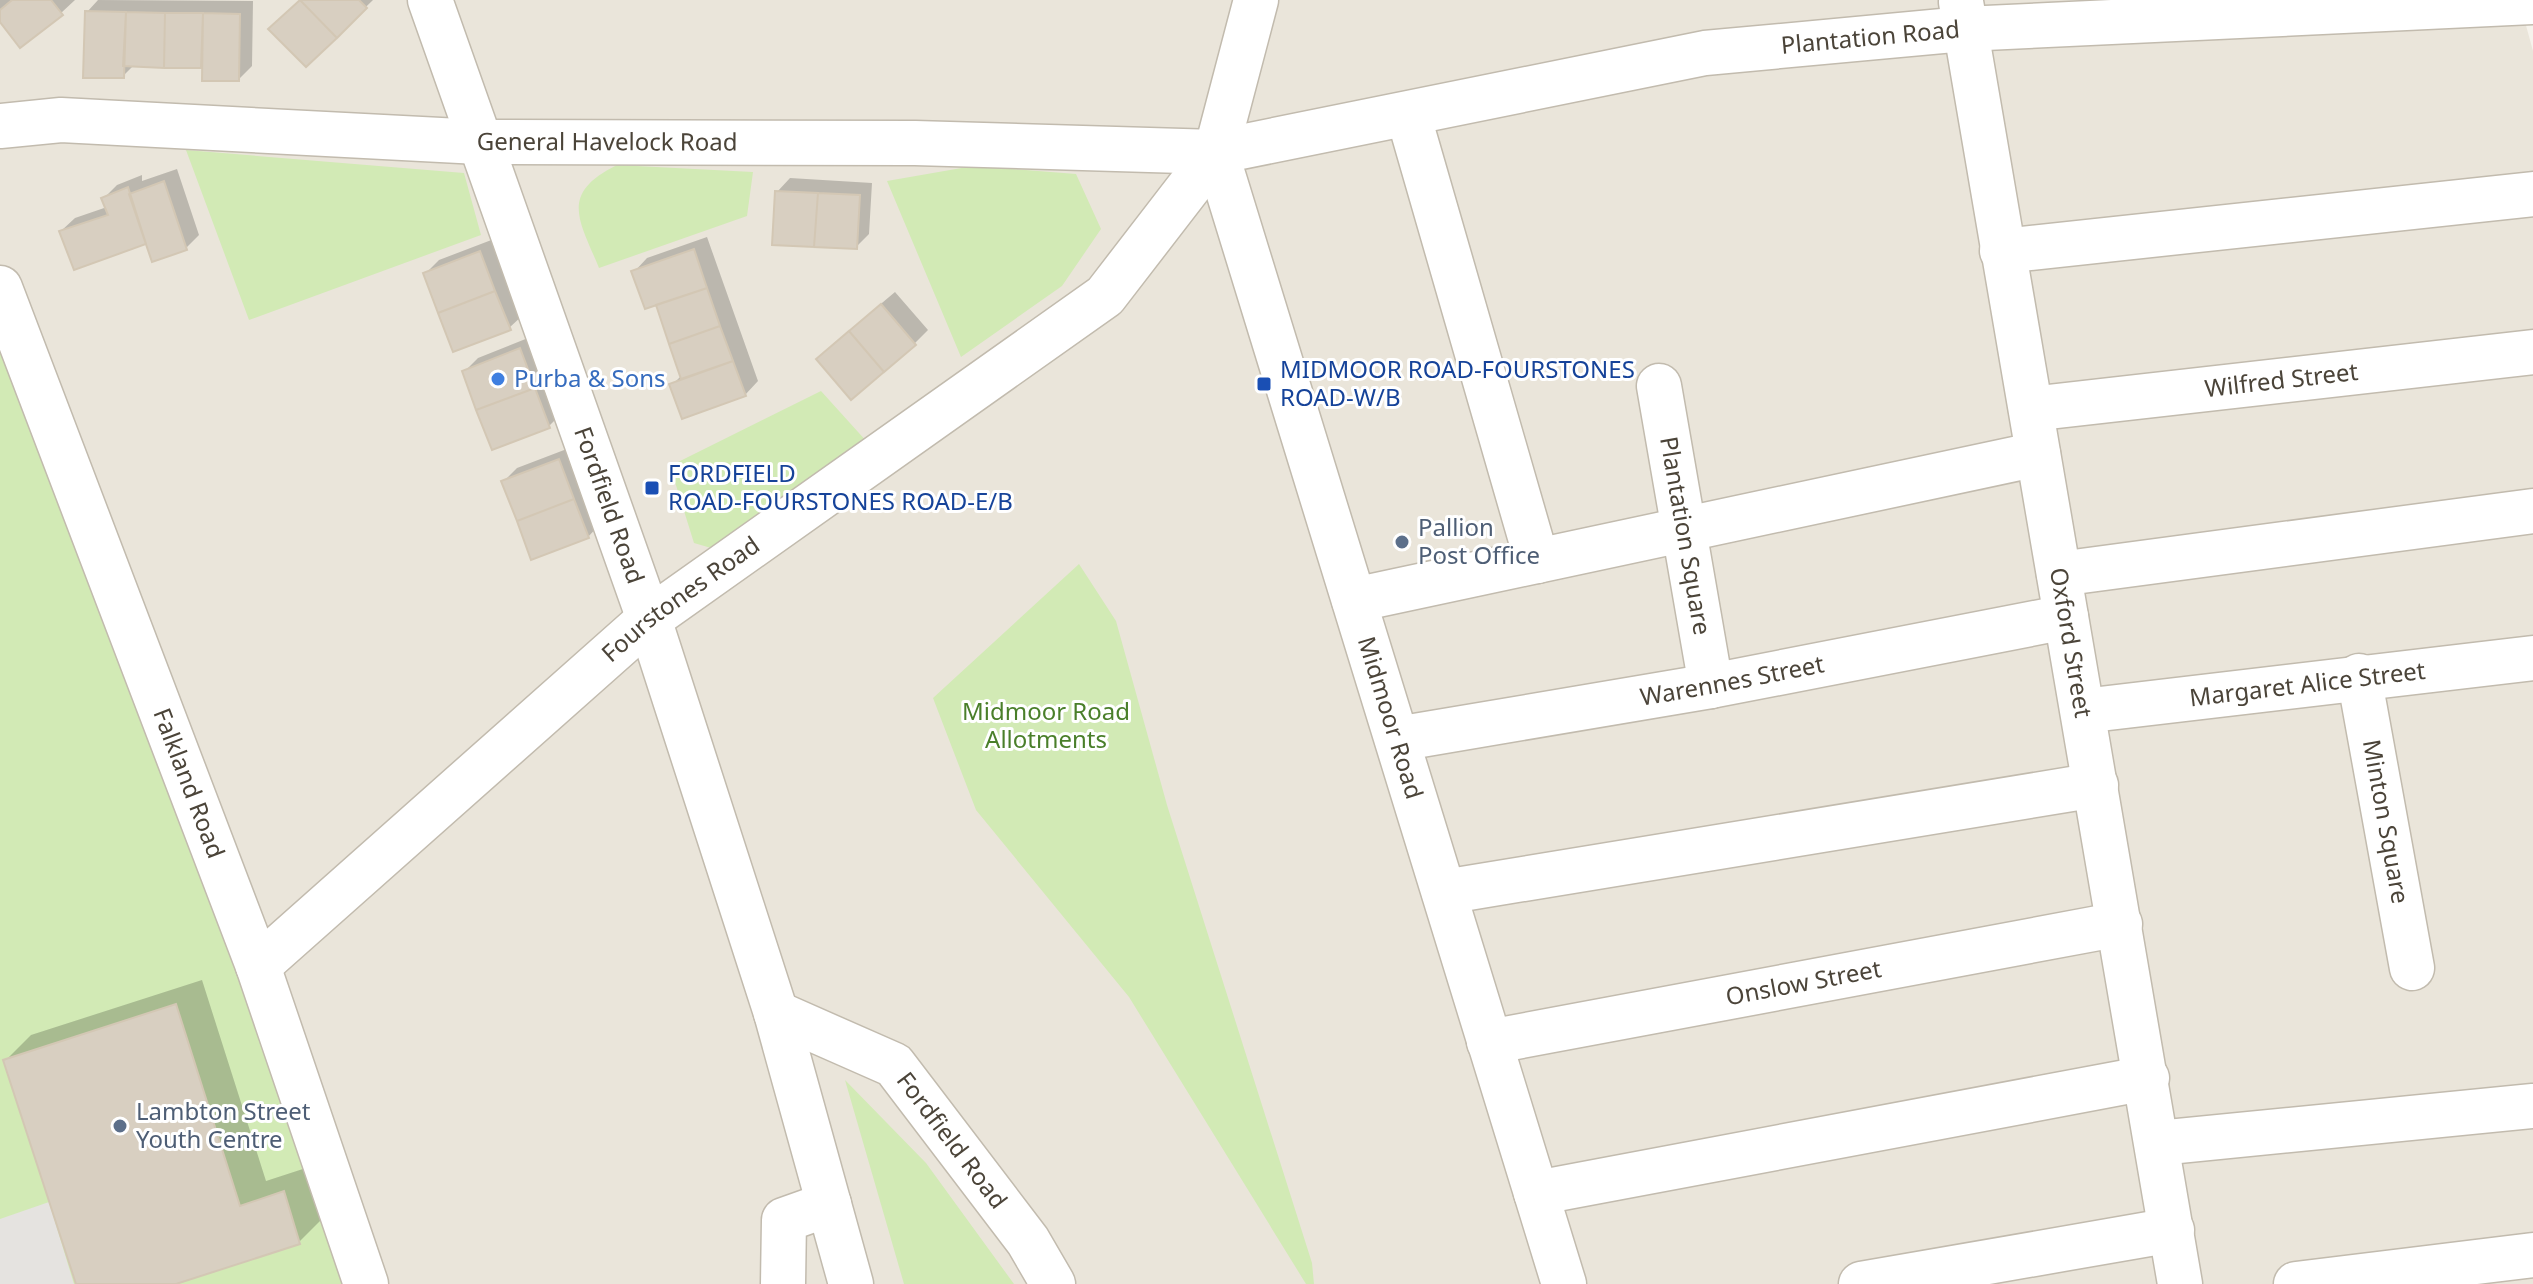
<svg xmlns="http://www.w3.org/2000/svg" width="2533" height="1284" font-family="'Noto Sans',sans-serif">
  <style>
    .residential { fill: #eae5da }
    .green { fill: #d2eab5 }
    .parking { fill: #e5e3e0 }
    .shadow { fill: #0003 }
    .building { fill: #d8cfc1; stroke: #d3c7b4; stroke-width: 2 }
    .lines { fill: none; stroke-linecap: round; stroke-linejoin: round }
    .minor-casing { stroke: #c2bbae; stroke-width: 47 }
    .minor { stroke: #fff; stroke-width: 44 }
    .shop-dot { fill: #3f7fe0; stroke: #fff; stroke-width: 3 }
    .transit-dot { fill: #1a4fb4; stroke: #fff; stroke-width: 3 }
    .service-dot { fill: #5c6f8a; stroke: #fff; stroke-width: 3 }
    .labels { text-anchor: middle; stroke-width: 6; stroke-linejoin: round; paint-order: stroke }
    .street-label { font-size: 24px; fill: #4b4439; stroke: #fff }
    .transit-label { font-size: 24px; fill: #164399; stroke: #fff; text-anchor: start }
    .shop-label { font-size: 24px; fill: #366cbe; stroke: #fff; text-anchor: start }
    .service-label { font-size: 24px; fill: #4e5e75; stroke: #fff; text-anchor: start }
    .park-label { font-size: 24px; fill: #4a7f2a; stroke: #fff }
  </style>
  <rect width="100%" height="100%" fill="#f6f3ec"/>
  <path class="residential" d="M0 0H2519L2533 51V1284H0Z"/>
  <path class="green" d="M186 150 464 173 481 235 249 320Z
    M617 165 753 172 747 216 599 268C579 219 559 194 617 165Z
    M973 166 1076 174 1101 229 1062 286 961 357 887 181Z
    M0 295 365 1284H0Z
    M821 391 868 443 711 548 694 543 670 466Z
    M1079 564 1116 621 1167 805 1312 1263 1314 1284H1306L1129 997 976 810 933 698Z
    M845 1080 926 1163 1014 1284H904Z"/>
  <path class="parking" d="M49 1202 74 1284H0V1219Z"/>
  <path class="shadow" d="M0 0H75L61 13 0 19Z
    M98 0 253 1 252 66 239 79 203 66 135 64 123 76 87 12Z
    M301 0H373L306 65Z
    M177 169 199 235 186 248 61 231 75 218 107 207 104 198 117 185 142 175V181Z
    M790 178 872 183 869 234 856 247 777 192Z
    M707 237 758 381 745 395 672 385 682 375 657 303 634 272 647 258Z
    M494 239 523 315 509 328 425 274 439 260Z
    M895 292 928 330 914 344 832 345Z
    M533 336 562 413 548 427 465 371 478 358Z
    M572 447 601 523 588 537 503 482 517 468Z
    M202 980 266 1181 309 1167 325 1216 299 1242 170 1284H78L5 1061 31 1035Z"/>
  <path class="building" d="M12 0H51L63 15 20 48 0 22V10Z
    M300 0 337 38 306 67 268 29Z
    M300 0H359L367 8 337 38Z
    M85 11 126 12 124 78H83Z
    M126 12 165 13 164 68 123 66Z
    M165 13H203L201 68H164Z
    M203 13 240 14 239 81H202Z
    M164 181 187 250 152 262 129 194Z
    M128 187 146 244 74 270 59 231 108 215 101 198Z
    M775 191 818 193 814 247 772 245Z
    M818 193 860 195 857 249 814 247Z
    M694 249 707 288 645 309 631 271Z
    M480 251 495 291 438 313 423 273Z
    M707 288 720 326 669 344 656 305Z
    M495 291 511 330 453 352 438 313Z
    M881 304 916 345 884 372 849 331Z
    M720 326 733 361 681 379 669 344Z
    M849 331 884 372 851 400 816 359Z
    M520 348 535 388 476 410 462 371Z
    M733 361 746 396 682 419 669 384Z
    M535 388 550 428 492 450 476 410Z
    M559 459 574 499 517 521 501 481Z
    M574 499 589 538 531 560 517 521Z
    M176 1004 240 1206 284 1191 300 1244 176 1284H76L3 1060Z"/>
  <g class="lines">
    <defs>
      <g id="minor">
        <path id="s1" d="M430 0 649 619 776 1013 851 1284"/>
        <path id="s2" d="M1961 2 2180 1284"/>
        <path d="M1408 114 1537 561"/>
        <path id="s3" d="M0 126 61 120 479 142 915 143 1216 152 1705 53 1964 29 2533 2"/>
        <path id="s4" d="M1216 152 1564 1284"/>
        <path d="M2002 251 2533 194"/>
        <path id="s5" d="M0 288 258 966 366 1284"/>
        <path id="s6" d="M1659 386 1711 686"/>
        <path id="s7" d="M2031 409 2533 352"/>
        <path d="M2059 574 2533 511"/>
        <path d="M1354 600 2038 454"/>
        <path id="s8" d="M2359 676 2412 968"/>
        <path id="s9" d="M2083 711 2533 658"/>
        <path id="s10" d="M1397 739 1711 686 2066 617"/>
        <path d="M1444 892 2096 785"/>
        <path id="s11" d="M258 966 649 619 1105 296 1216 152 1256 0"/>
        <path id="s12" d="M776 1013 894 1065 1028 1241 1053 1284"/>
        <path id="s13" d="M1489 1042 2120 924"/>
        <path d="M2158 1143 2533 1106"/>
        <path d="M1536 1193 2147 1078"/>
        <path d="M783 1284 784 1220 829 1204"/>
        <path d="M1861 1284 2172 1230"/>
        <path d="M2296 1284 2533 1255"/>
      </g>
    </defs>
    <use href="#minor" class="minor-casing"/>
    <use href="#minor" class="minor"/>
  </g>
  <circle class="shop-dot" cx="498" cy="379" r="8"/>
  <g class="transit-dot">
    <rect x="1256" y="376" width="16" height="16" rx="4"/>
    <rect x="644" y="480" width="16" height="16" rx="4"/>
  </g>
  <g class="service-dot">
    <circle cx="1402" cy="542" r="8"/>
    <circle cx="120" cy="1126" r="8"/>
  </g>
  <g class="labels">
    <g class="street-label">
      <text dy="8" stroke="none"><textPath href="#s3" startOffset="1882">Plantation Road</textPath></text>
      <text dy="8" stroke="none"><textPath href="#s3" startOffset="608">General Havelock Road</textPath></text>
      <text dy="8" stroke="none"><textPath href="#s7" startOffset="252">Wilfred Street</textPath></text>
      <text dy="8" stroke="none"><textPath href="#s1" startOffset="536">Fordfield Road</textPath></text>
      <text dy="8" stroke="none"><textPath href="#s6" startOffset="152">Plantation Square</textPath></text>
      <text dy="8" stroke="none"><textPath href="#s11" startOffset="560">Fourstones Road</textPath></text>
      <text dy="8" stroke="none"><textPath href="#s2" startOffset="650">Oxford Street</textPath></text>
      <text dy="8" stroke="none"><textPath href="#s10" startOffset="340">Warennes Street</textPath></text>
      <text dy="8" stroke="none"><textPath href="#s9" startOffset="226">Margaret Alice Street</textPath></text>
      <text dy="8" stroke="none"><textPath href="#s4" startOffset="592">Midmoor Road</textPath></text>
      <text dy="8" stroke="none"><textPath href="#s5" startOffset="530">Falkland Road</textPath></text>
      <text dy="8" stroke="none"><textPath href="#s8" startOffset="148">Minton Square</textPath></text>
      <text dy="8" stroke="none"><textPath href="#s13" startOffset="320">Onslow Street</textPath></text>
      <text dy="8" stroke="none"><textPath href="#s12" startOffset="224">Fordfield Road</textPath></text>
    </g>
    <g class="transit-label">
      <text x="1280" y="378">MIDMOOR ROAD-FOURSTONES<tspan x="1280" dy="28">ROAD-W/B</tspan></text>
      <text x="668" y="482">FORDFIELD<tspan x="668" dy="28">ROAD-FOURSTONES ROAD-E/B</tspan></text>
    </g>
    <g class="shop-label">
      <text x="514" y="387">Purba &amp; Sons</text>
    </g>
    <g class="service-label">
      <text x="1418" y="536">Pallion<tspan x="1418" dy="28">Post Office</tspan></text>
      <text x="136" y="1120">Lambton Street<tspan x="136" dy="28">Youth Centre</tspan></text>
    </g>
    <g class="park-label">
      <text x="1046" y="720">Midmoor Road<tspan x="1046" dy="28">Allotments</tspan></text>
    </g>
  </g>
</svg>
